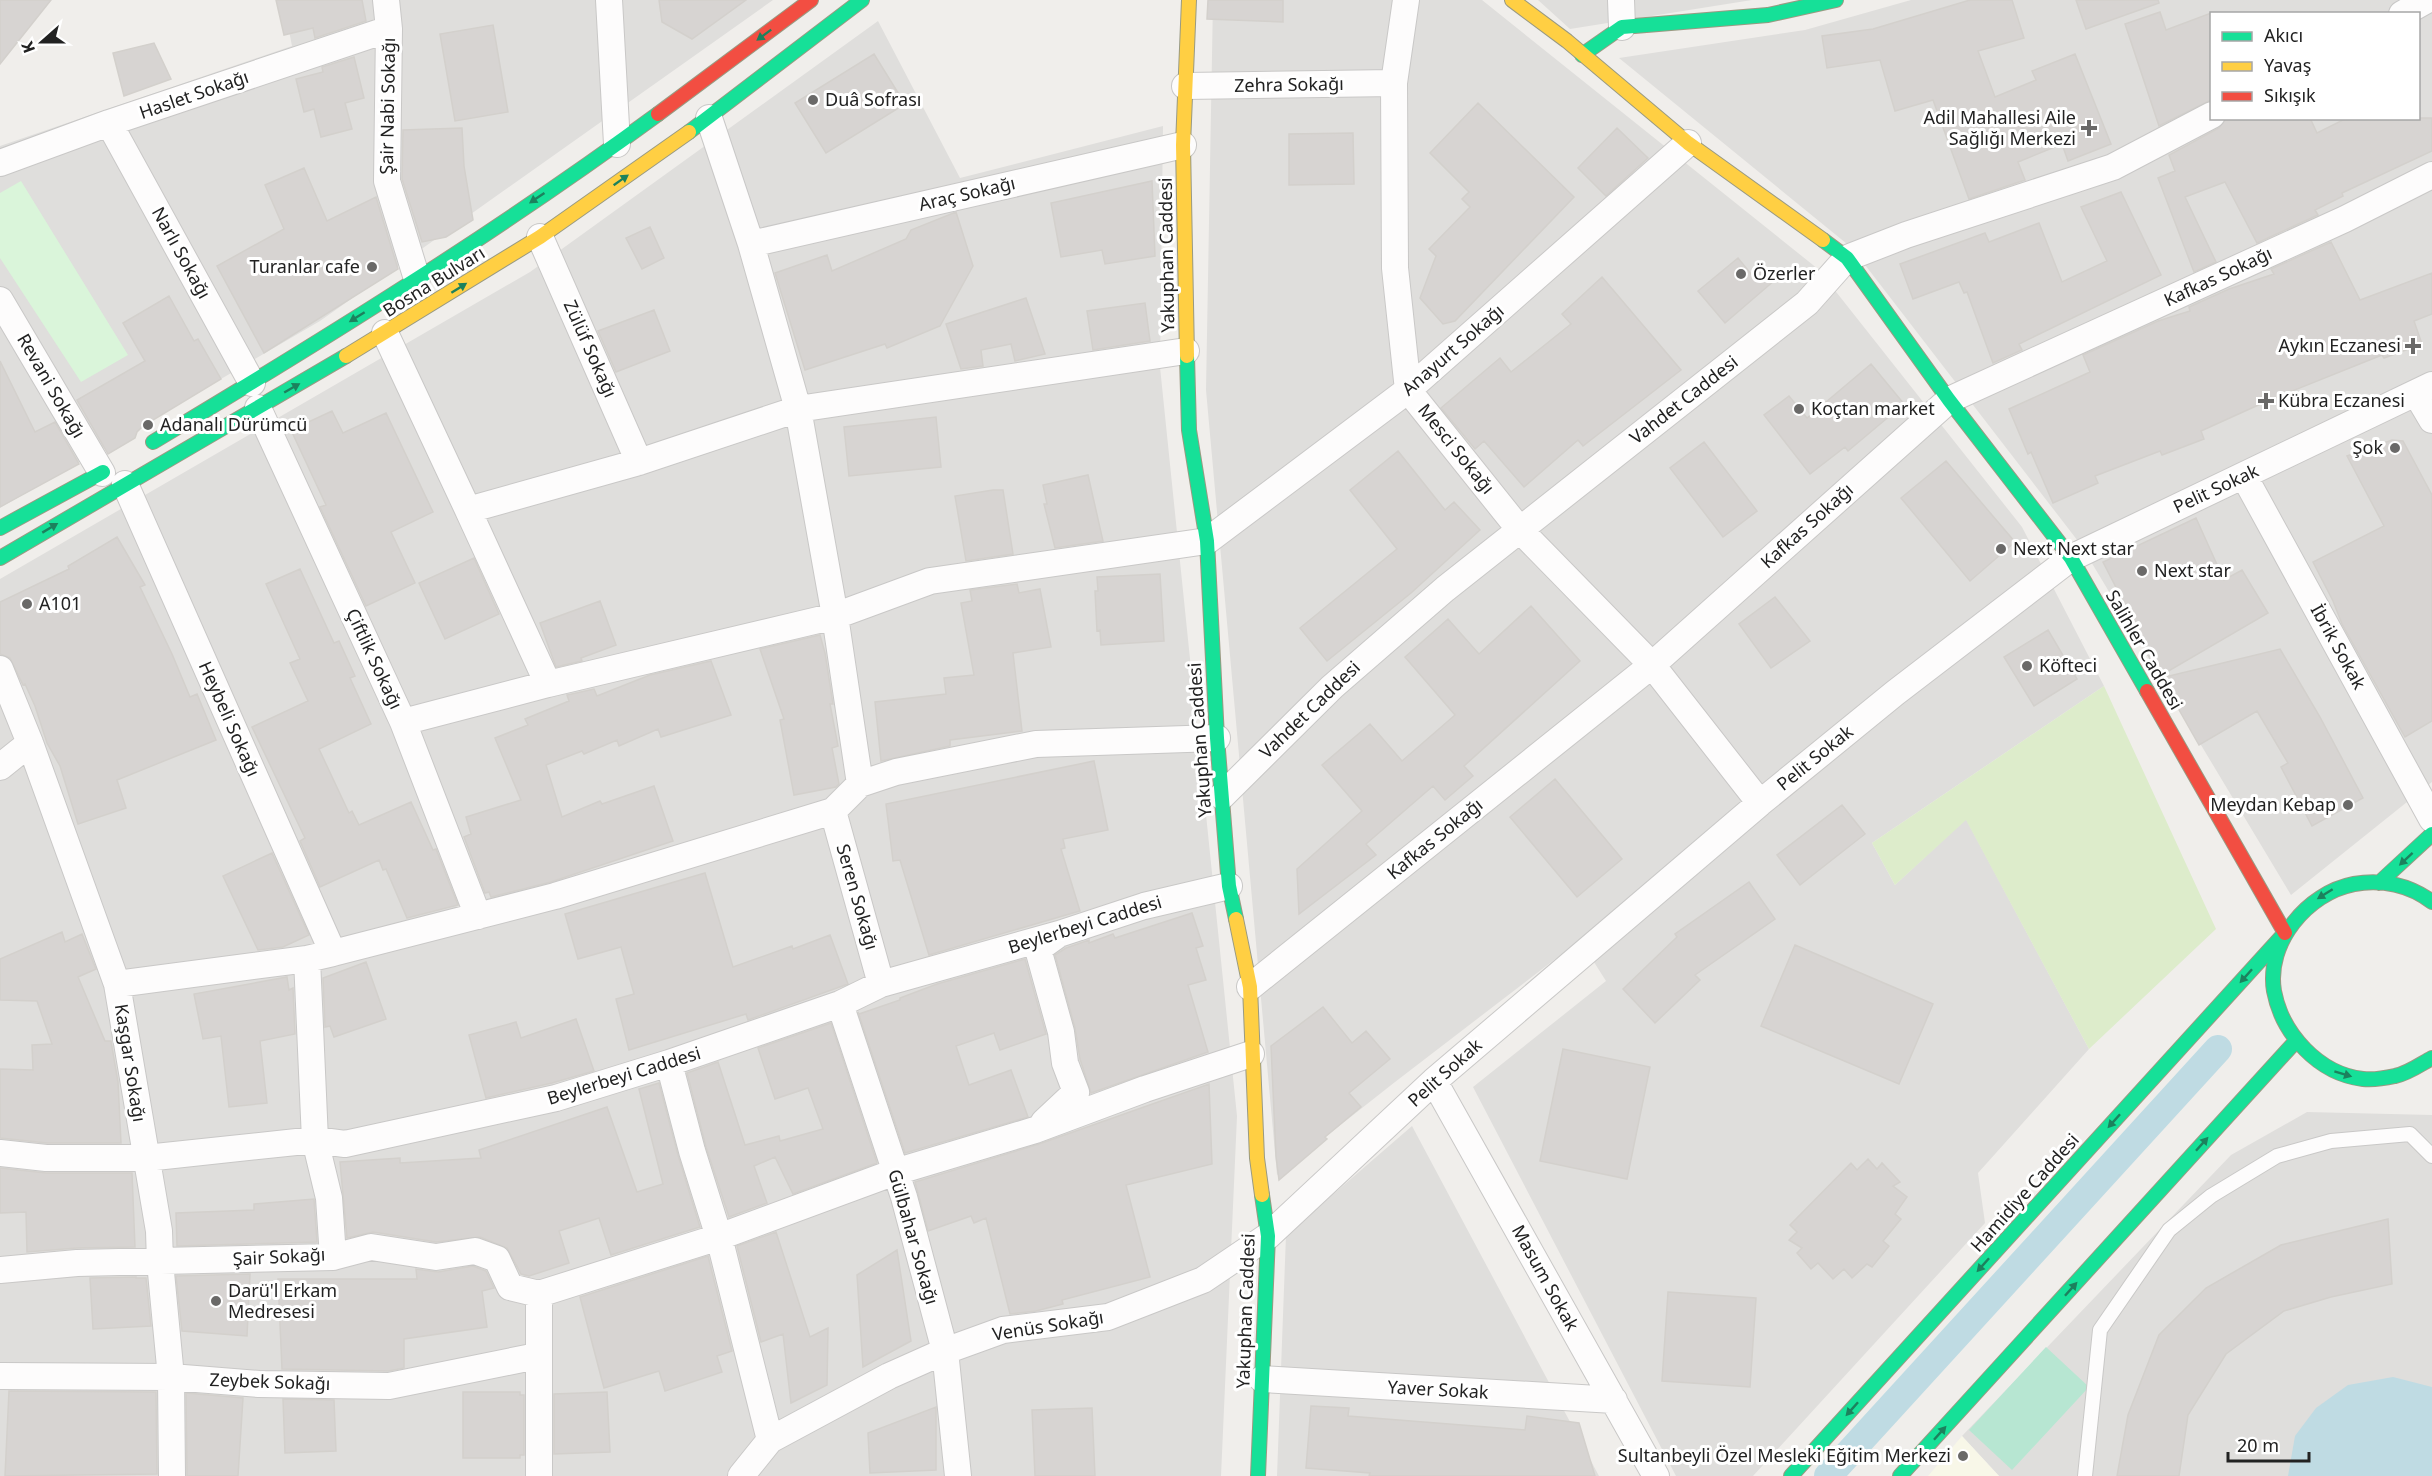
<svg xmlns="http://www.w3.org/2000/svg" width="2432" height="1476" font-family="'Noto Sans',sans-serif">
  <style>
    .residential { fill: #dfdedc; fill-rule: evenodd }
    .education { fill: #f8f7e8 }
    .grass { fill: #ddeccb }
    .park { fill: #daf5da }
    .pitch { fill: #b7e6d2 }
    .water { fill: #bfdbe3 }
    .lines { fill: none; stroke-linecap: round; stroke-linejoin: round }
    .canal { stroke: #bfdbe3; stroke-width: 28 }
    .building { fill: #d7d4d2; stroke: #d3d0cc; stroke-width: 1.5 }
    .lane-casing { stroke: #c9c8c7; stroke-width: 16 }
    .street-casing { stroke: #c9c8c7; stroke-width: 28 }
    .fast-casing { stroke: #999a82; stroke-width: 16 }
    .slow-casing { stroke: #999a82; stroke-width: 16 }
    .jam-casing { stroke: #999a82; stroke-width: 16 }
    .lane { stroke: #fdfcfc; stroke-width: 14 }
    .street { stroke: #fdfcfc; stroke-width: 26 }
    .fast { stroke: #16e098; stroke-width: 14 }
    .slow { stroke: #ffcf43; stroke-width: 14 }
    .jam { stroke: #f24e42; stroke-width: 14 }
    .oneway { fill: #1c815d }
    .poi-dot { fill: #6a6968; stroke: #fff; stroke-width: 2 }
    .labels { text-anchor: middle; stroke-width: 6; stroke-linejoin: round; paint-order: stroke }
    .street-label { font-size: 18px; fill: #222; stroke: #fff }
    .poi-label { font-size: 18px; fill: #222; stroke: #fff; text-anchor: start }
  </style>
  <rect width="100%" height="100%" fill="#f0eeeb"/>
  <path class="residential" d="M283 0H773L320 321 0 508V146L292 46Z
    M1213 0H1482L1818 269 2022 527 2104 686 1872 843 1895 885 1966 819 2089 1049 1978 1173 1985 1223 1753 1476H1676L1473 1087 1606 981 1580 940 1395 1082 1277 1175 1206 390Z
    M1538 0H1752L1570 29Z
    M1911 0H2432V782L2291 895 2081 545 1852 248 1619 58 1805 30ZM2212 14H2418V118H2212Z
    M878 21 960 178 1163 126 1160 367 1237 1116 1221 1476H0V579L530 272Z
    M2307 1112 2432 1115V1476H1999L1962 1436 2231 1155Z
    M1412 1126 1599 1476H1277L1286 1235Z"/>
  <path class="education" d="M1962 1436 1999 1476H1928Z"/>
  <path class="grass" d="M2104 686 2216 929 2089 1049 1966 820 1895 885 1872 843Z"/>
  <path class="park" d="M21 181 128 355 81 382 0 258V193Z"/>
  <path class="pitch" d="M2046 1347 2089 1387 2012 1470 1969 1430Z"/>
  <path class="water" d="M2393 1377 2432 1387V1476H2288L2295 1436 2316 1408 2348 1385Z"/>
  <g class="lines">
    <path class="canal" d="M1828 1476 2218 1049"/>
  </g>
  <path class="building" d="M0 0H51L0 64Z
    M276 0H362L366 21 315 38 313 28 284 35Z
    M659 0H746L692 39 662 22Z
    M1208 0H1283V22L1207 19Z
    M1970 0H2012L2024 38 1978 51 1995 97 2036 80 2032 71 2075 54 2111 144 2068 161 2062 144 2018 162 2025 180 1969 199 1933 100 1895 111 1880 60 1827 68 1822 36 1873 29Z
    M2076 0H2158L2159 3 2086 29Z
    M2160 12 2166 30 2211 13V100L2159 126 2125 24Z
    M493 25 508 112 455 121 440 34Z
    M154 43 171 79 124 96 113 53Z
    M874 54 905 104 826 153 795 103Z
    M354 57 364 98 345 103 352 129 321 137 314 109 304 112 296 79 323 72 322 67Z
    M1478 103 1574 197 1455 321 1443 324 1420 298 1436 256 1429 249 1470 207 1462 199 1469 192 1430 153Z
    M2226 118H2310L2317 133 2347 118H2432V151L2342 193 2343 196 2315 210 2318 215 2257 243 2225 182 2185 197 2216 262 2194 272 2158 178 2175 171 2169 155 2219 128Z
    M462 128 464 166 473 220 446 237 422 242 402 179 403 130Z
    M1617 128 1648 158 1606 196 1578 168Z
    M1353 133 1354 184 1289 185V134Z
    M304 168 327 221 376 197 398 269 264 353 217 266 284 229 265 185Z
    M1152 181 1155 256 1105 264 1102 250 1061 257 1051 203Z
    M2121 192 2161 275 2019 344 2022 350 1993 363 1967 292 1964 293 1959 282 1913 299 1900 264 1985 233 1989 242 2039 223 2062 282 2107 261 2081 207Z
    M956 212 973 266 940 326 887 348 885 344 805 370 775 273 827 255 832 271 906 239 911 230Z
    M650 227 664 258 642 269 626 238Z
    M2331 242 2360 300 2432 273V314L2414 321 2422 344 2384 358 2382 355 2265 402 2201 431 2204 439 2162 455 2160 451 2095 476 2098 483 2053 503 2031 452 2028 454 2009 409 2090 372 2083 355 2158 321 2190 311 2189 307 2229 289 2274 274 2271 269Z
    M1738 258 1751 274 1762 265 1775 280 1725 323 1698 291Z
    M1602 277 1681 370 1583 446 1578 440 1524 487 1484 441 1475 449 1441 408 1500 358 1511 372 1571 324 1562 314Z
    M169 296 194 341 198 339 221 379 143 426 137 432 135 438 108 454 77 400 145 361 123 323Z
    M1026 298 1045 354 1015 361 1011 344 981 350 983 366 961 369 946 324Z
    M1145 303 1150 341 1093 350 1087 311Z
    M654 310 670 351 616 372 598 331Z
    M0 361 35 432 55 422 79 464 0 507Z
    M1871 364 1904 404 1848 451 1845 447 1810 474 1764 415 1789 396 1807 418Z
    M332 411 343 433 386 413 433 512 391 532 415 583 366 606 320 507 326 505 291 430Z
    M936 417 941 467 849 476 844 427Z
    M2392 440 2403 441 2432 495V721L2405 737 2342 624 2333 601 2313 562 2384 526 2347 456Z
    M1704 442 1757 511 1723 537 1670 468Z
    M1398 451 1445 510 1454 502 1480 530 1411 593 1327 661 1300 628 1397 549 1350 490Z
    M1946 461 2015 542 1970 581 1901 498Z
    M1088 475 1103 541 1055 548 1044 504H1047L1043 485Z
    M993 490H1003L1013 554 966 561 955 496Z
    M2196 518 2224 580 2242 570 2268 613 2160 676 2137 636 2140 634 2103 562Z
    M117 537 145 585 140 587 172 654 190 697 197 694 216 740 117 780 126 808 78 824 60 766 47 743 35 706 25 684 23 685 10 658 0 654V602L69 569 68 566Z
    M474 558 499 614 445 639 419 583Z
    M300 569 334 643 339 641 355 676 350 678 371 724 319 749 349 813 352 811 359 825 411 802 433 850 436 849 458 905 407 918 386 869 383 870 379 860 320 887 300 841 305 838 252 727 308 701 290 663 300 659 266 584Z
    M1160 574 1164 641 1101 645 1100 630 1097 631 1095 591H1098L1097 577Z
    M1017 584 1019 593 1040 589 1051 647 1013 653 1022 731 950 740V746L881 761 875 702 946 694 944 678 974 675 961 603 972 601 970 590Z
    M1775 597 1810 641 1771 668 1739 624Z
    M600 601 616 645 581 658 582 661 556 667 540 623Z
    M1531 606 1580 661 1464 766 1473 776 1445 800 1433 786 1366 844 1376 855 1299 914 1297 869 1362 811 1322 765 1370 724 1402 761 1455 715 1405 657 1448 619 1479 654Z
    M2048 630 2077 679 2034 706 2004 657Z
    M820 635 825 653 833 704H830L838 746 832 748 839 784 836 787 794 795 780 720 784 719 760 649Z
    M2280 649 2320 717 2363 798 2312 826 2281 767 2288 763 2257 711 2199 745 2161 678Z
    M711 661 731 715 661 737 658 729 619 746 617 740 584 754 582 751 546 765 562 817 600 801 602 804 654 786 673 841 551 882 491 897 489 892 485 893 464 837 471 834 466 817 521 800 495 738 528 725 525 719 569 701 567 695 594 689 597 696 650 675Z
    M1094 761 1108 830 1063 839 1065 848 1061 849 1080 911 929 955 900 860 893 861 886 804Z
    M1555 779 1622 859 1577 897 1510 817Z
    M1842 805 1865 834 1800 885 1777 855Z
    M272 853 309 935 283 947 258 950 223 876Z
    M705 873 733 967 792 946 793 949 830 935 848 984 748 1020 746 1014 629 1050 616 999 634 994 621 947 578 959 565 914Z
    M1749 882 1775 919 1695 975 1700 980 1655 1023 1623 989 1677 937 1675 934Z
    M1192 913 1203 946 1196 948 1206 980 1188 985 1208 1052 1091 1093 1080 1059 1075 1028 1055 955 1066 948 1089 940V943L1113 934 1115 938Z
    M62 932 65 942 82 934 96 969 78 977 105 1041H111L118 1082 121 1143H47L0 1138V1069L33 1070 32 1045 52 1044 37 1001 0 1000V959Z
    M1795 945 1933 1004 1899 1084 1761 1026Z
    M1025 959 1046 1034 1000 1050 994 1033 956 1046 969 1085 1011 1070 1028 1117 905 1153 858 1012 859 1014 900 1000V998L937 984Z
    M366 962 386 1019 334 1037 330 1026 325 1027 323 978Z
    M287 977 289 990 293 988 295 1034 260 1041 267 1103 229 1107 221 1036 203 1039 194 994Z
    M1323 1007 1352 1043 1366 1031 1390 1059 1349 1093 1361 1107 1325 1137 1327 1139 1279 1180 1276 1156 1271 1046Z
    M576 1019 594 1071 552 1083 486 1098 469 1035 516 1022 521 1038Z
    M831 1023 877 1163 793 1194 775 1157 754 1166 767 1203 729 1217 706 1147 687 1073 718 1062 745 1145 779 1136 780 1141 823 1129 808 1088 775 1099 758 1048Z
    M1563 1049 1650 1067 1627 1179 1540 1161Z
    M659 1083 678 1155 700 1227 611 1255 599 1218 559 1231 569 1263 529 1276 521 1274 507 1248 480 1237 436 1242 373 1232 347 1238 340 1162 400 1158V1163L481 1158 479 1150 607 1107 637 1192 663 1184 639 1089Z
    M1209 1084 1212 1164 1126 1185 1150 1277 1062 1300 1063 1304 1036 1311 1010 1314 986 1218 974 1223 971 1216 928 1231 915 1182 1039 1144Z
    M1868 1159 1877 1169 1882 1163 1900 1182 1893 1186 1907 1197 1895 1214 1901 1219 1883 1241 1889 1246 1872 1267 1867 1264 1852 1278 1844 1269 1833 1279 1818 1263 1811 1269 1797 1253 1802 1248 1789 1240 1797 1232 1790 1225 1851 1163 1857 1170Z
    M0 1168 46 1173H132L135 1247 77 1248 27 1252 26 1212 0 1213Z
    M314 1199 317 1242 177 1246 176 1213 254 1210V1204Z
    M2388 1219 2392 1284 2331 1297 2284 1311 2226 1354 2188 1415 2179 1476H2117L2128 1415 2159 1335 2206 1288 2281 1245Z
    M776 1232 810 1337 828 1328 827 1385 791 1403 783 1334 761 1342 737 1246Z
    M897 1250 911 1341 863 1367 857 1275Z
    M708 1256 732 1351 717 1356 722 1372 665 1391 659 1371 604 1388 580 1297Z
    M473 1266 486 1271 494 1288 482 1291 487 1327 404 1339V1368L388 1371 282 1369 278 1279H417L416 1269 438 1272Z
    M250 1274 247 1336 182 1331 176 1276Z
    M136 1277V1278H146L151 1326 93 1329 90 1278Z
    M1668 1292 1756 1298 1750 1387 1662 1381Z
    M9 1391 156 1392 157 1474 5 1476Z
    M463 1392H520V1395H524V1455H520V1458H463Z
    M607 1392 610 1452 554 1454V1394Z
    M186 1393 243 1398 238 1476H187Z
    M283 1399 334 1400 336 1451 285 1453Z
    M1311 1406 1349 1408 1348 1416 1525 1430 1527 1416 1579 1423 1595 1476H1369L1370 1473 1306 1468Z
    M936 1407V1470L870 1473 868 1433Z
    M1092 1408 1095 1476H1035L1032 1410Z"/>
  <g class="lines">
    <defs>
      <path id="lane" d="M2085 1476 2100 1330 2169 1230 2211 1196 2277 1156 2331 1141 2410 1134 2432 1156"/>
      <path id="street" d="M386 0 389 29 387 181 417 279
        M609 0 617 144
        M1406 0 1394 83 1395 268 1408 390 1520 530 1652 665 1760 803
        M1621 0 1622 27
        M2402 14 2427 0
        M1185 86 1394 83
        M709 118 751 244 798 409 835 616 860 784 896 772 1036 744 1217 738
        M109 123 252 383
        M0 163 109 123 389 29
        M540 237 639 462
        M751 244 1183 145
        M0 300 102 473
        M385 333 468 510 639 462 798 409 1186 351
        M2416 393 2432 420
        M258 408 403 722 478 916
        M2244 476 2432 819
        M125 484 333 953
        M468 510 548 684 835 616 930 581 1207 541 1408 390 1688 143
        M0 669 30 743 117 984 159 1231 160 1262 171 1377 172 1476
        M403 722 548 684
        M0 767 30 743
        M1222 796 1332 687 1445 589 1807 303 1847 258 1906 235 2113 167 2212 115
        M833 811 881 984
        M117 984 307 959 333 953 555 896 833 811 860 784
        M1250 987 1652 665 1949 400 2345 219 2432 175
        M840 1004 904 1197 945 1351 958 1476
        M669 1063 692 1151 719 1237 770 1440
        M1434 1081 1656 1476
        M1044 1122 1076 1092 1065 1063 1061 1032 1038 949 1059 934
        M0 1153 46 1158H146L315 1140 345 1144 556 1098 669 1063 840 1004 881 984 1059 934 1144 906 1229 886
        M333 1257 371 1247 436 1257 475 1251 497 1259 510 1287 539 1294
        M0 1270 77 1263 333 1257 329 1198 315 1140 307 959
        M0 1376 171 1377 259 1384 389 1386 537 1356
        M1262 1379 1614 1400
        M539 1476V1294L719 1237 895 1172 1035 1130 1145 1089 1251 1054
        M741 1476 770 1440 889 1376 945 1351 1003 1330 1108 1317 1203 1280 1268 1236 1434 1081 1760 803 1895 693 2071 558 2432 385"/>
      <path id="fast" d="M1582 55 1622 27 1768 15 1836 0
        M689 132 862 0
        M1823 240 1847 258 1949 400 2071 558 2147 691
        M1187 356 1189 430 1207 541 1217 738 1229 886 1236 919
        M153 442C325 339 496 233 658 114
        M0 528 103 472
        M0 558 346 356
        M2379 883 2432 834
        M2432 902C2410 885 2382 879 2354 884 2307 893 2266 943 2274 991 2282 1034 2319 1074 2363 1079 2373 1080 2386 1078 2395 1076 2407 1074 2421 1064 2432 1058
        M1258 1476 1268 1236 1262 1195
        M1791 1476 2285 933
        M1900 1476 2295 1042"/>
      <path id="slow" d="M1512 0 1567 41 1688 143 1823 240
        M346 356 540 237 689 132
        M1187 356 1183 145 1189 0
        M1236 919 1250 987 1257 1158 1262 1195"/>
      <path id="jam" d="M658 114 811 0
        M2147 691 2285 933"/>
    </defs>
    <use href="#lane" class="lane-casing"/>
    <use href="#street" class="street-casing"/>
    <use href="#fast" class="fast-casing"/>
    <use href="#slow" class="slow-casing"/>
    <use href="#jam" class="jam-casing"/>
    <use href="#lane" class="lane"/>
    <use href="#street" class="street"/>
    <use href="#fast" class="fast"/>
    <use href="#slow" class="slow"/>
    <use href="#jam" class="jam"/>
  </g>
  <defs><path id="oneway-solid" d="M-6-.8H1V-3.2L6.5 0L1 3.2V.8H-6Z" transform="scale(1.5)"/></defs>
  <g class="oneway">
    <use href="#oneway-solid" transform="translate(764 35) rotate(143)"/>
    <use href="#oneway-solid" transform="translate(621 180) rotate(-35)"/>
    <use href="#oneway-solid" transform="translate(537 198) rotate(146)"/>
    <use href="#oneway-solid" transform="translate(459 288) rotate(-32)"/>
    <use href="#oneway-solid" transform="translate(357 317) rotate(148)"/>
    <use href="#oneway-solid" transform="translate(292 388) rotate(-30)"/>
    <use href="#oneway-solid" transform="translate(50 528) rotate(-31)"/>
    <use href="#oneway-solid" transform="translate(2406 859) rotate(137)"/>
    <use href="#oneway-solid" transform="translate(2325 894) rotate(148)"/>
    <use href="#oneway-solid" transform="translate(2246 976) rotate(132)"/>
    <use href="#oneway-solid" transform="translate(2343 1074) rotate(17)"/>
    <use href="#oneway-solid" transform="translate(2114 1121) rotate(132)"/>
    <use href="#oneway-solid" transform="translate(2202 1144) rotate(-48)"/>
    <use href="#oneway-solid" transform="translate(1983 1265) rotate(132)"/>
    <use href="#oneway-solid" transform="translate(2071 1289) rotate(-48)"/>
    <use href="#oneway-solid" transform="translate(1852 1409) rotate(132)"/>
    <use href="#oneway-solid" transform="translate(1940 1433) rotate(-48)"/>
  </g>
  <g class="poi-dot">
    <circle cx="813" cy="100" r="6"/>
    <path d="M2086 119h6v6h6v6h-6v6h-6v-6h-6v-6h6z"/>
    <circle cx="372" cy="267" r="6"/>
    <circle cx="1741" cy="274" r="6"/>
    <path d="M2410 337h6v6h6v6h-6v6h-6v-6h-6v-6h6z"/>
    <path d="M2263 392h6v6h6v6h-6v6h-6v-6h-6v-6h6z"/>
    <circle cx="1799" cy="409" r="6"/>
    <circle cx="148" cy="425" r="6"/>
    <circle cx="2395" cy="448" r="6"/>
    <circle cx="2001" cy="549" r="6"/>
    <circle cx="2142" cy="571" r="6"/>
    <circle cx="27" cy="604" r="6"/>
    <circle cx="2027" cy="666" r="6"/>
    <circle cx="2348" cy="805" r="6"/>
    <circle cx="216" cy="1301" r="6"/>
    <circle cx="1963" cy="1456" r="6"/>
  </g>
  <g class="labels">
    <g class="street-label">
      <text transform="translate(1289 85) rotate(-1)" y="6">Zehra Sokağı</text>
      <text transform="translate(194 95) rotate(-19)" y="6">Haslet Sokağı</text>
      <text transform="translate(388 106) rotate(-89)" y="6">Şair Nabi Sokağı</text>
      <text transform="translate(967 194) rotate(-13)" y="6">Araç Sokağı</text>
      <text transform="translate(181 253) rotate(61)" y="6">Narlı Sokağı</text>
      <text transform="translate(1167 255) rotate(-91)" y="6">Yakuphan Caddesi</text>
      <text transform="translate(2218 277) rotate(-25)" y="6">Kafkas Sokağı</text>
      <text transform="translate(434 282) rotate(-32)" y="6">Bosna Bulvarı</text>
      <text transform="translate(590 349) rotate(66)" y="6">Zülüf Sokağı</text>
      <text transform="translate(1453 350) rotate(-41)" y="6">Anayurt Sokağı</text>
      <text transform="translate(51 386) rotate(60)" y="6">Revani Sokağı</text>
      <text transform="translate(1684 400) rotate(-38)" y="6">Vahdet Caddesi</text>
      <text transform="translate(1456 449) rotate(51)" y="6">Mesci Sokağı</text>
      <text transform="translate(2216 489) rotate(-25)" y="6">Pelit Sokak</text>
      <text transform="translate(1807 526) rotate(-42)" y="6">Kafkas Sokağı</text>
      <text transform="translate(2338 647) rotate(61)" y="6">İbrik Sokak</text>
      <text transform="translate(2144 650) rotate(60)" y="6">Salihler Caddesi</text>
      <text transform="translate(374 659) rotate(65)" y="6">Çiftlik Sokağı</text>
      <text transform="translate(1310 710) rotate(-44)" y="6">Vahdet Caddesi</text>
      <text transform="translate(229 719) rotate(66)" y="6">Heybeli Sokağı</text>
      <text transform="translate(1200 740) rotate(-94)" y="6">Yakuphan Caddesi</text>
      <text transform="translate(1815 758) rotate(-39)" y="6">Pelit Sokak</text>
      <text transform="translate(1435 839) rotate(-39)" y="6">Kafkas Sokağı</text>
      <text transform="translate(857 897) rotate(74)" y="6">Seren Sokağı</text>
      <text transform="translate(1085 925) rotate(-17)" y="6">Beylerbeyi Caddesi</text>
      <text transform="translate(130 1063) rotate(81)" y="6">Kaşgar Sokağı</text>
      <text transform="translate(1445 1073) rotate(-42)" y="6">Pelit Sokak</text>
      <text transform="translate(624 1076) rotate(-17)" y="6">Beylerbeyi Caddesi</text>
      <text transform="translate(2025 1193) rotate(-48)" y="6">Hamidiye Caddesi</text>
      <text transform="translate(913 1237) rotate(74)" y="6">Gülbahar Sokağı</text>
      <text transform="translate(279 1257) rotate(-3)" y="6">Şair Sokağı</text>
      <text transform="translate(1545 1278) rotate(61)" y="6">Masum Sokak</text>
      <text transform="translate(1246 1311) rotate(-88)" y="6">Yakuphan Caddesi</text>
      <text transform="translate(1048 1326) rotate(-9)" y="6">Venüs Sokağı</text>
      <text transform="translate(270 1382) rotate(2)" y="6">Zeybek Sokağı</text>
      <text transform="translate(1438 1390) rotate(3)" y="6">Yaver Sokak</text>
    </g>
    <g class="poi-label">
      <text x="825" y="106">Duâ Sofrası</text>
      <text x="2076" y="124" text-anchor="end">Adil Mahallesi Aile<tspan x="2076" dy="21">Sağlığı Merkezi</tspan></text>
      <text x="360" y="273" text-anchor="end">Turanlar cafe</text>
      <text x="1753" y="280">Özerler</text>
      <text x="2401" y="352" text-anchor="end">Aykın Eczanesi</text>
      <text x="2278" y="407">Kübra Eczanesi</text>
      <text x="1811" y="415">Koçtan market</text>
      <text x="160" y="431">Adanalı Dürümcü</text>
      <text x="2383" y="454" text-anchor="end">Şok</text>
      <text x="2013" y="555">Next Next star</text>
      <text x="2154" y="577">Next star</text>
      <text x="39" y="610">A101</text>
      <text x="2039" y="672">Köfteci</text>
      <text x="2336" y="811" text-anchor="end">Meydan Kebap</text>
      <text x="228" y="1297">Darü'l Erkam<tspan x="228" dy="21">Medresesi</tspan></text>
      <text x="1951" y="1462" text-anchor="end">Sultanbeyli Özel Mesleki Eğitim Merkezi</text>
    </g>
  </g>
  <rect x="2210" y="12" width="210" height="108" fill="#ffffff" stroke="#a7a7a7" stroke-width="1.5"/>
  <rect x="2222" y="32" width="30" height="9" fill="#16e098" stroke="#a7a7a7" stroke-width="1.5"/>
  <text x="2264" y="42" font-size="18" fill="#222222">Akıcı</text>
  <rect x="2222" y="62" width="30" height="9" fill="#ffcf43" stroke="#a7a7a7" stroke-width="1.5"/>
  <text x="2264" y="72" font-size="18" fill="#222222">Yavaş</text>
  <rect x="2222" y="92" width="30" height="9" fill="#f24e42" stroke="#a7a7a7" stroke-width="1.5"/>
  <text x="2264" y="102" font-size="18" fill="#222222">Sıkışık</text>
  <g transform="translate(42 42) rotate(249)" stroke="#ffffff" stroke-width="4.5" paint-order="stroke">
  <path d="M0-4.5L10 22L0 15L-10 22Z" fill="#222222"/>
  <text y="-9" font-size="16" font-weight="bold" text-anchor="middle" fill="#222222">K</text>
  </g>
  <path d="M2228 1452v9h81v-9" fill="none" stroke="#222222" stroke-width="3"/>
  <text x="2237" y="1452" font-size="18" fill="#222222" stroke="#ffffff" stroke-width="4.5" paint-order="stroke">20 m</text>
</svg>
